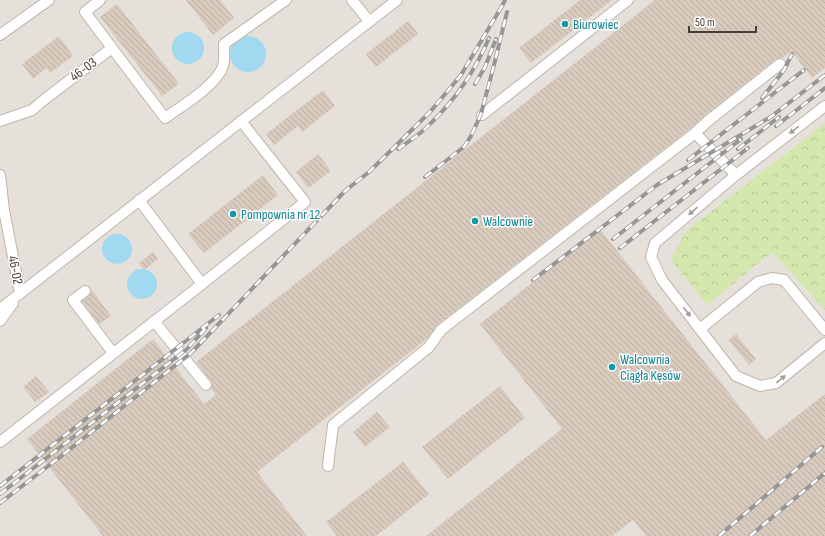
<svg xmlns="http://www.w3.org/2000/svg" width="825" height="536" font-family="'Sofia Sans Condensed',sans-serif">
  <style>
    .industrial { fill: #e6e0db }
    .forest { fill: url(#forest-crowns) }
    .parking { fill: #e4e1de }
    .water { fill: #a1d9f1 }
    .building { fill: url(#building-back-hatch) }
    .lines { fill: none; stroke-linecap: round; stroke-linejoin: round }
    .minor-casing { stroke: #bfb5a9; stroke-width: 12 }
    .minor { stroke: #fff; stroke-width: 10 }
    .rail-casing { stroke: #969696; stroke-width: 4 }
    .rail { stroke: #fff; stroke-width: 2.5; stroke-dasharray: 8; stroke-linecap: butt }
    .oneway { fill: #a29e9a }
    .culture-dot { fill: #0f9aa8; stroke: #fff; stroke-width: 1.5 }
    .labels { text-anchor: middle; stroke-width: 3; stroke-linejoin: round; paint-order: stroke }
    .culture-label { font-size: 14px; fill: #0d838f; stroke: #fff; text-anchor: start }
    .street-label { font-size: 14px; fill: #463e35; stroke: #fff }
  </style>
  <defs>
    <pattern id="forest-crowns" width="20" height="18" patternUnits="userSpaceOnUse"><rect width="20" height="18" fill="#d4e8ae"/><path d="M2 6a3 3 0 1 1 6 0M12 15a3 3 0 1 1 6 0" fill="none" stroke="#b7c896"/></pattern>
    <pattern id="building-back-hatch" width="6" height="6" patternUnits="userSpaceOnUse"><rect width="6" height="6" fill="#d8cbbe"/><path d="M-1 5l2 2M0 0l6 6M5-1l2 2" fill="none" stroke="#bbafa4"/></pattern>
  </defs>
  <rect width="100%" height="100%" fill="#f3eee6"/>
  <path class="industrial" d="M0 0H825V536H0Z"/>
  <path class="forest" d="M825 123V310L772 252 707 305 671 260 686 231Z"/>
  <path class="parking" d="M393 3 399 11 347 52 341 44Z
    M613 12 621 22 501 116 493 107Z
    M774 69 780 77 715 130 708 121Z
    M178 288 185 298 161 315 154 305Z
    M424 352 434 364 344 433 336 423Z"/>
  <path class="water" d="M172 48a16 16 0 1 1 32 0a16 16 0 1 1-32 0Z
    M230 54a18 18 0 1 1 36 0a18 18 0 1 1-36 0Z
    M102 249a15 15 0 1 1 30 0a15 15 0 1 1-30 0Z
    M127 284a15 15 0 1 1 30 0a15 15 0 1 1-30 0Z"/>
  <path class="building" d="M186 0H220L234 18 213 35Z
    M580 0H612L531 63 519 48Z
    M655 0H825V68L812 78 791 51 782 58 776 59 704 116 691 128 437 325 428 338 257 472 307 536H103L27 439 153 339 204 404 216 395 211 389 212 384 211 381 196 362Z
    M117 4 179 84 162 96 100 17Z
    M408 21 418 34 376 67 366 54Z
    M59 36 73 56 50 73 46 68 33 79 22 64Z
    M323 90 335 106 302 132 298 126 274 145 266 134Z
    M318 154 331 171 308 188 296 172Z
    M263 175 278 195 204 253 188 234Z
    M600 229 766 440 825 394V536H646L633 520 612 536H426L562 429 480 324Z
    M153 252 158 259 144 270 139 263Z
    M92 290 111 316 99 324 82 301 89 296Z
    M736 334 756 359 749 365 729 340Z
    M36 376 49 392 35 402 23 387Z
    M500 386 525 418 448 479 422 447Z
    M377 412 390 427 365 447 353 432Z
    M403 462 429 494 376 536H337L326 522Z"/>
  <g class="lines">
    <defs>
      <path id="minor" d="M352 0 369 21
        M0 35 49 0
        M112 48 165 118C182 106 217 85 223 66 225 59 224 51 224 44L286 0
        M825 106 736 175 655 243 651 257 662 280 736 376 760 386 776 383 825 343
        M482 115 628 0
        M0 121 32 110 45 99 112 48 85 12 100 0
        M695 133 736 175
        M0 175 4 210 20 293
        M202 284 305 202 241 121
        M85 291 73 300 113 353
        M0 309 397 0
        M0 321 13 303
        M154 321 206 385
        M700 329 758 282 772 278 784 280 825 330
        M0 442 202 284 139 200
        M328 466 333 425 429 347 441 330 695 133 708 121 780 64"/>
    </defs>
    <use href="#minor" class="minor-casing"/>
    <use href="#minor" class="minor"/>
    <defs>
      <path id="rail" d="M475 84 485 67 496 39
        M762 98 784 70 792 54
        M768 119 825 75
        M776 126 825 88
        M398 149C409 141 421 134 430 124 456 99 475 71 489 38
        M738 149 779 117
        M688 160 804 70
        M425 177 464 147 471 136 481 114 494 65 507 12
        M613 239 741 139
        M620 248 748 148
        M533 280 657 185 772 116
        M0 486 219 315
        M0 494 187 349 206 328
        M0 503 60 457 191 353 345 191 369 172 430 112 461 75 502 6 505 0
        M719 536 822 447
        M750 536 825 473"/>
    </defs>
    <use href="#rail" class="rail-casing"/>
    <use href="#rail" class="rail"/>
  </g>
  <defs><path id="oneway-solid" d="M-6-.8H1V-3.2L6.5 0L1 3.2V.8H-6Z"/></defs>
  <g class="oneway">
    <use href="#oneway-solid" transform="translate(794 130) rotate(142)"/>
    <use href="#oneway-solid" transform="translate(693 211) rotate(140)"/>
    <use href="#oneway-solid" transform="translate(687 312) rotate(52)"/>
    <use href="#oneway-solid" transform="translate(781 379) rotate(-39)"/>
  </g>
  <g class="culture-dot">
    <circle cx="565" cy="24" r="4"/>
    <circle cx="233" cy="214" r="4"/>
    <circle cx="475" cy="221" r="4"/>
    <circle cx="612" cy="367" r="4"/>
  </g>
  <g class="labels">
    <g class="culture-label">
      <text x="573" y="29">Biurowiec</text>
      <text x="241" y="219">Pompownia nr 12</text>
      <text x="483" y="226">Walcownie</text>
      <text x="620" y="364">Walcownia<tspan x="620" dy="16">Ciągła Kęsów</tspan></text>
    </g>
    <g class="street-label">
      <text transform="translate(83 69) rotate(-37)" y="5">46-03</text>
      <text transform="translate(16 270) rotate(79)" y="5">46-02</text>
    </g>
  </g>
  <path d="M689 26v6h67v-6" fill="none" stroke="#463e35" stroke-width="2"/>
  <text x="695" y="26" font-size="12" fill="#463e35" stroke="#ffffff" stroke-width="3" paint-order="stroke">50 m</text>
</svg>
